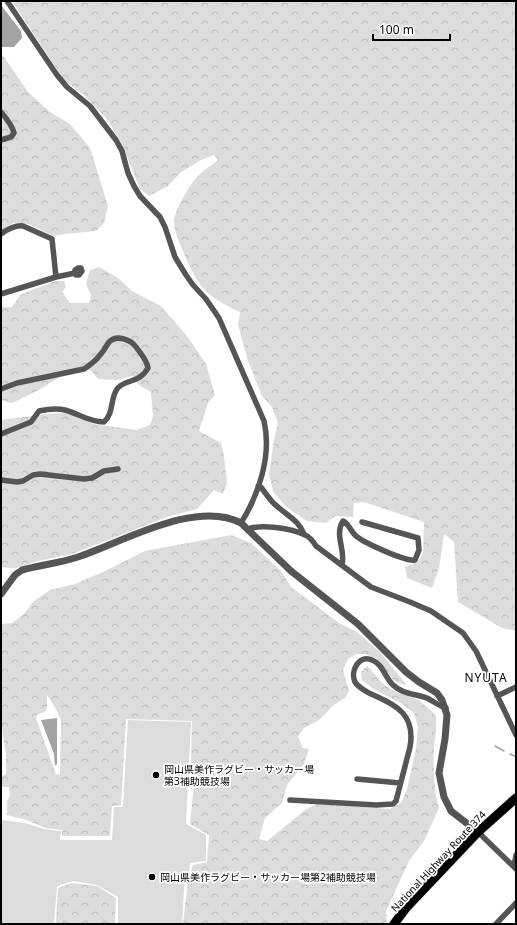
<svg xmlns="http://www.w3.org/2000/svg" width="517" height="925" font-family="'Noto Sans','Noto Sans JP',sans-serif">
  <style>
    .forest { fill: url(#forest-crowns); fill-rule: evenodd }
    .park { fill: #dcdcdc }
    .water { fill: #a3a3a3 }
    .lines { fill: none; stroke-linecap: round; stroke-linejoin: round }
    .stream { stroke: #a3a3a3; stroke-width: 1.5 }
    .trunk-casing { stroke: #dbdbdb; stroke-width: 10 }
    .minor { stroke: #555; stroke-width: 5.5 }
    .tertiary { stroke: #555; stroke-width: 7 }
    .trunk { stroke: #000; stroke-width: 9 }
    .poi-dot { fill: #000; stroke: #fff; stroke-width: 1.5 }
    .labels { text-anchor: middle; stroke-width: 3.5; stroke-linejoin: round; paint-order: stroke }
    .poi-label { font-size: 10px; fill: #000; stroke: #fff; text-anchor: start }
    .street-label { font-size: 10px; fill: #000; stroke: #fff }
    .quarter-label { font-size: 12px; letter-spacing: 1px; fill: #000; stroke: #fff }
  </style>
  <defs>
    <pattern id="forest-crowns" width="20" height="18" patternUnits="userSpaceOnUse"><rect width="20" height="18" fill="#dcdcdc"/><path d="M2 6a3 3 0 1 1 6 0M12 15a3 3 0 1 1 6 0" fill="none" stroke="#bbb"/></pattern>
  </defs>
  <rect width="100%" height="100%" fill="#fff"/>
  <path class="forest" d="M12 1H516V631L502 628 458 602 454 542 444 534 439 568 432 588 407 578 405 567 418 562 423 553 424 522 364 502 354 503 353 517 335 516 326 523 307 521 285 506 273 491 269 474 274 440 278 423 272 407 262 396 248 361 238 325 240 312C226 306 212 298 202 287 194 278 174 235 174 223 173 212 191 182 199 175 205 169 212 165 218 160L214 155 201 160 181 172 168 186 149 196 140 189 121 142 106 118 84 95 64 80Z
    M1 55 4 57 28 92 50 112 70 124 90 148 108 206 104 223 96 231 65 234 53 236 29 224 13 223 1 231Z
    M99 267 118 278 132 291 161 306 187 336 206 364 215 395 208 403 199 431 221 443 224 456 227 483 223 494 214 490 197 509 167 517 72 554 38 561 16 568H9L1 567V420L48 414 65 413 93 424 137 430 150 425 153 416 151 392 139 385 132 376 118 380 98 379 91 370 61 376 39 390 12 403 1 400V304L4 307H12L21 294 56 281H64L66 287 62 292 70 303H89L91 295 86 284 90 270Z
    M231 535 251 543 281 571 291 587 339 623 357 632 380 652 406 684 404 685 394 681 377 659 365 654H356L348 659 343 670 349 691 345 698 334 705 319 720 304 728 298 737 303 748 309 749 304 764 287 785 282 803 265 818 259 839 267 841 305 810 317 804 390 809 401 803 407 789 416 749 418 728 414 713 401 703 375 690 362 680 361 672 367 666C375 673 380 683 389 688 398 694 409 695 418 700 425 705 431 710 436 716 437 727 435 737 434 748 433 765 434 792 439 808L424 841 409 861 386 911 387 924H183L188 881 193 865 207 862 209 835 190 824 194 783 191 759 192 721 126 719 121 805 112 806 110 836H62V830L45 828 27 820 7 815V801L10 796 9 787H1V777L6 774V754L1 723V624L12 623 24 614 34 601 50 590 75 584 103 572 145 551ZM47 695 55 707 61 720 60 775 56 774 36 718 37 715 46 711 47 706Z
    M72 883 97 886 116 898 115 924H56L58 888Z"/>
  <path class="park" d="M128 720 191 722 186 824 206 835V861L190 863 189 872 185 873 182 924H118V897L97 885 73 881 57 886 54 924H1V820L25 823 44 829 61 831 60 840H112L114 807H123Z"/>
  <path class="water" d="M1 5 21 31 22 38 14 47H1Z
    M57 718V764L55 766 54 754 41 720Z"/>
  <g class="lines">
    <path class="stream" d="M495 746 504 751
      M510 754 516 757"/>
    <defs>
      <path id="trunk" d="M394 924 406 908 478 832 516 798"/>
    </defs>
    <use href="#trunk" class="trunk-casing"/>
    <path class="minor" d="M7 1 57 75 67 87 90 106 116 140 122 151 128 173 134 186 140 196 160 217 165 227 175 257 186 275 193 285 206 299 219 318 264 421C272 455 259 494 241 523
      M1 112C7 119 12 125 14 133L11 137 1 140
      M1 234C8 229 15 225 23 226L50 238 52 239 56 277
      M1 294 56 277 75 273 76 275H79L82 271 81 268H78L75 270V273
      M1 389 17 383 84 369C90 365 96 361 100 355 104 351 106 346 109 342 117 334 131 340 136 347 141 354 147 360 148 368 139 384 124 379 117 389 110 399 114 413 104 422 89 422 79 414 65 410 56 408 48 409 39 411L31 422 1 434
      M1 480 17 482 23 481 33 475 40 474 84 479 92 478 104 471 118 469
      M258 486 261 487C266 494 271 502 278 507 288 516 299 521 304 534
      M248 529C261 524 291 528 305 535 310 537 313 541 316 546L371 587 410 602 431 611 463 633 476 651 516 735
      M342 564C346 551 334 535 343 521 349 524 350 530 355 535 362 542 406 562 415 560L419 550 418 538 362 522
      M497 696 516 687
      M357 779 400 783
      M290 800 376 805 393 804 396 801 410 747C416 713 395 705 369 693 364 690 358 687 355 682 350 671 359 654 372 660 383 664 385 678 393 685 402 694 416 694 427 698 433 701 439 706 446 708
      M478 832 516 869
      M512 865 515 861 516 855
      M496 924 516 903"/>
    <path class="tertiary" d="M1 594 15 575 22 570C41 565 60 563 78 557 123 542 196 499 241 523L291 571 358 624 406 672 419 682 437 693 442 700 447 715 445 739 439 773 444 797 451 811 478 832"/>
    <use href="#trunk" class="trunk"/>
  </g>
  <g class="poi-dot">
    <circle cx="156" cy="775" r="4"/>
    <circle cx="152" cy="877" r="4"/>
  </g>
  <g class="labels">
    <g class="poi-label">
      <text x="164" y="773">岡山県美作ラグビー・サッカー場<tspan x="164" dy="12">第3補助競技場</tspan></text>
      <text x="160" y="881">岡山県美作ラグビー・サッカー場第2補助競技場</text>
    </g>
    <g class="street-label">
      <text transform="translate(438 861) rotate(-47)" y="4">National Highway Route 374</text>
    </g>
    <g class="quarter-label">
      <text x="486" y="682">NYUTA</text>
    </g>
  </g>
  <rect width="517" height="925" fill="none" stroke="#000000" stroke-width="4"/>
  <path d="M373 34v6h77v-6" fill="none" stroke="#000000" stroke-width="2"/>
  <text x="379" y="34" font-size="12" fill="#000000" stroke="#ffffff" stroke-width="3" paint-order="stroke">100 m</text>
</svg>
